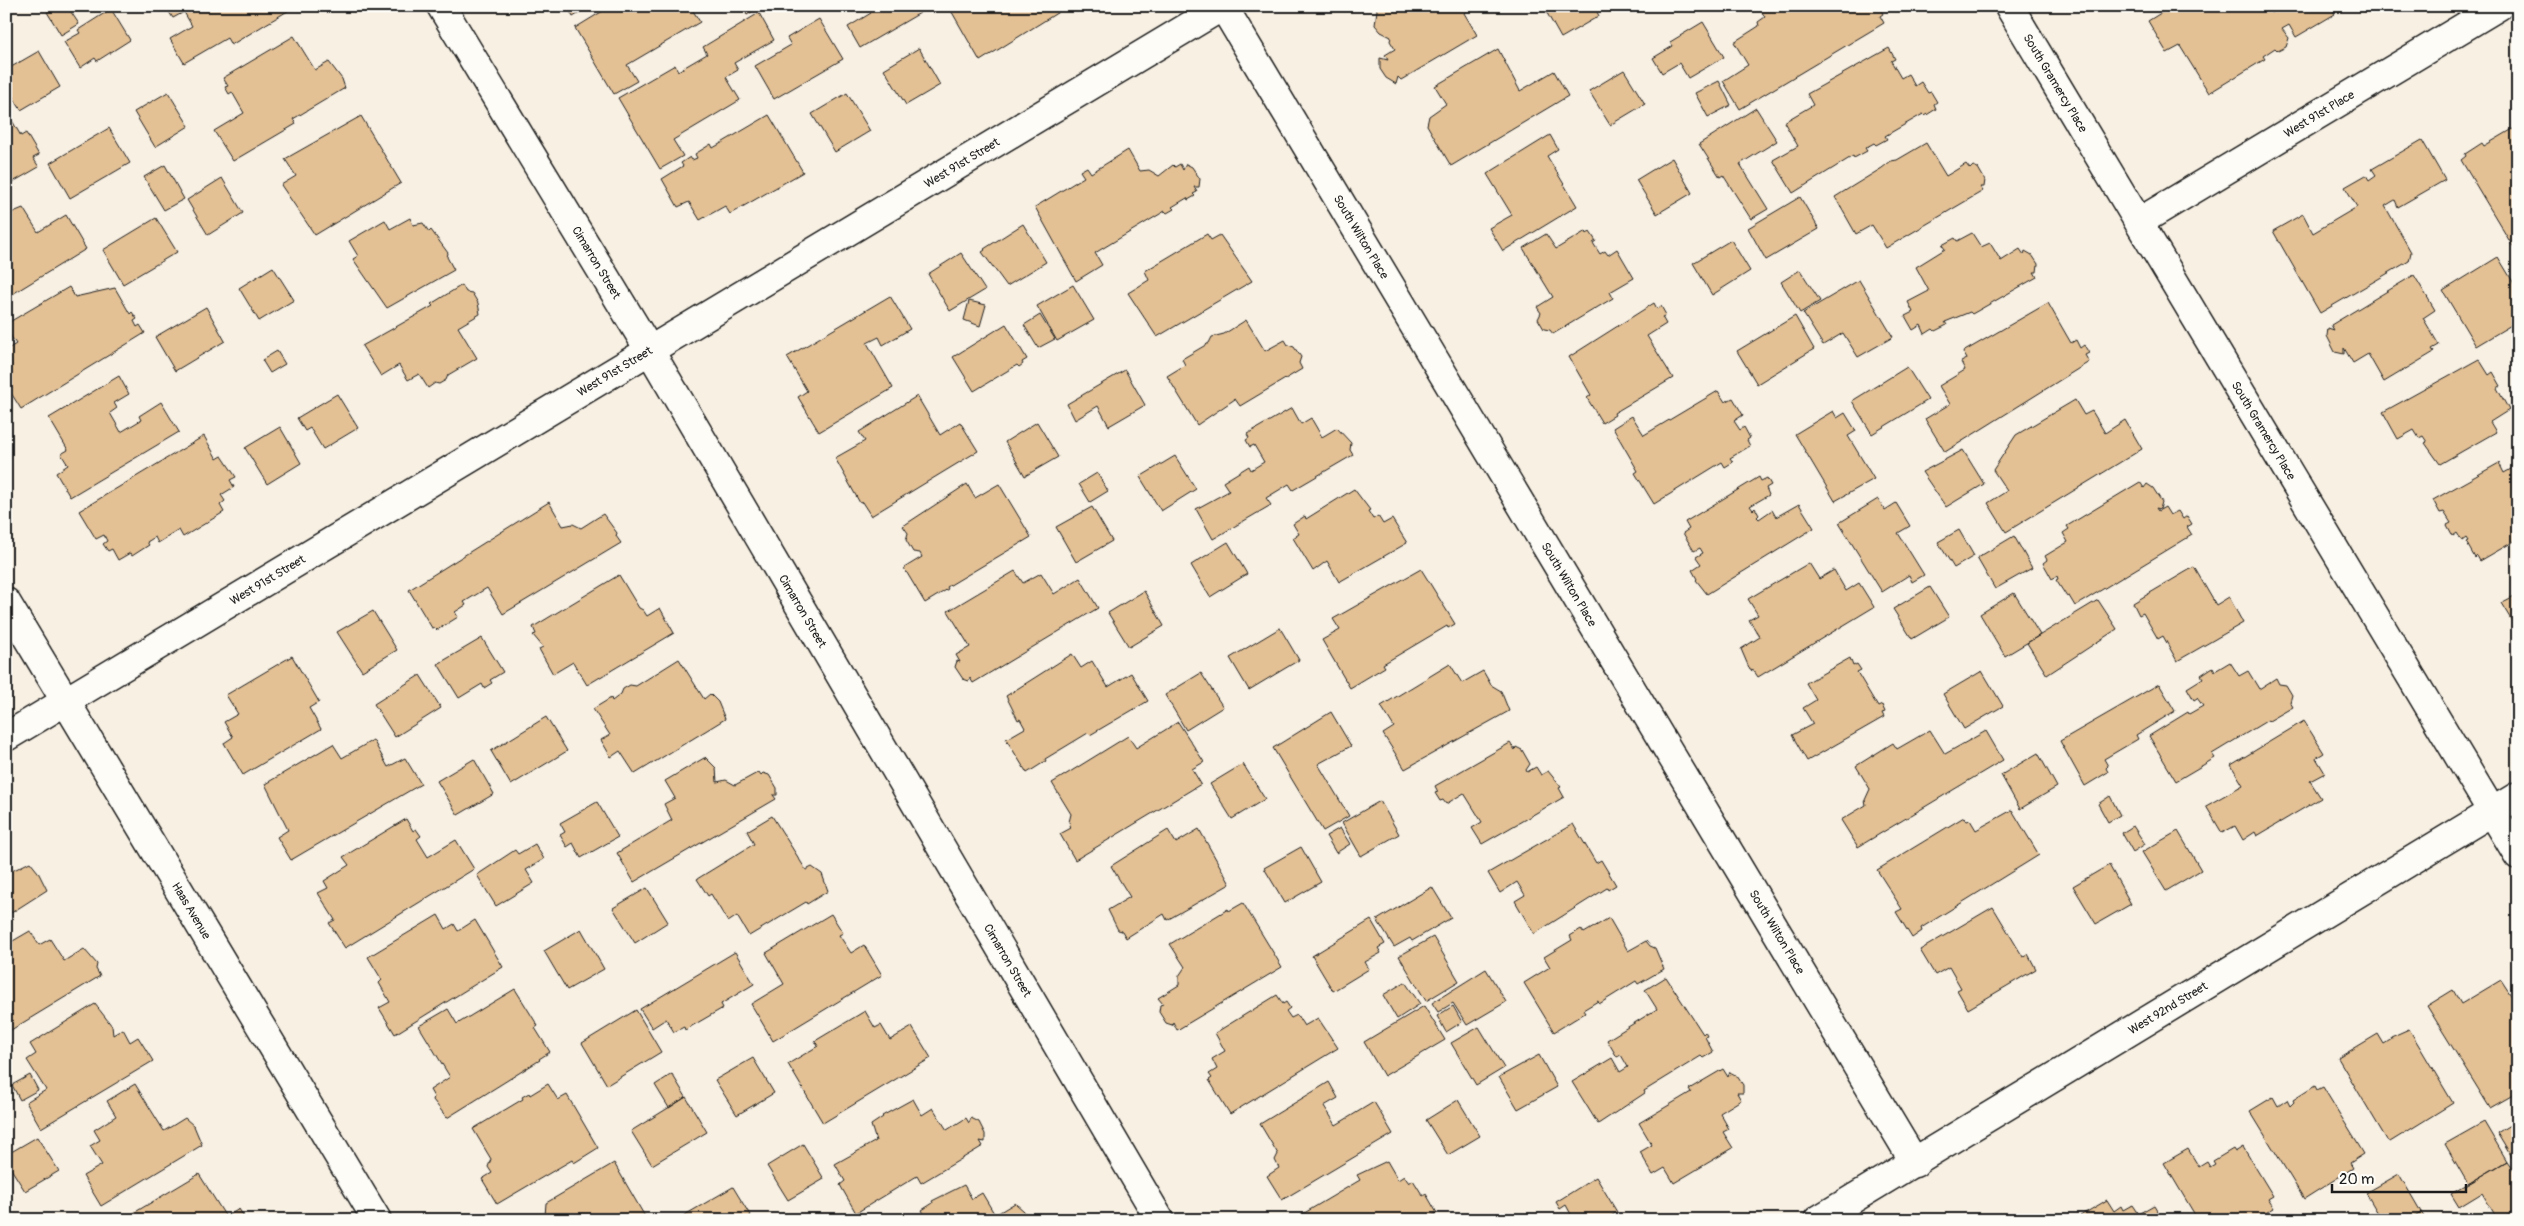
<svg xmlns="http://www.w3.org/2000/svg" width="2524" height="1226" font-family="Pangolin,sans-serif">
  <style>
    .building { fill: #e4c195; stroke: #1c1c1c }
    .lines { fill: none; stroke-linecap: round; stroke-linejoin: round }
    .minor-casing { stroke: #1c1c1c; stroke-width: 31 }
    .tertiary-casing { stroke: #1c1c1c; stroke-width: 31 }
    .minor { stroke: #fdfcf7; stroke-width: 28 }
    .tertiary { stroke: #fdfcf7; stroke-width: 28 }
    .labels { text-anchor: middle; stroke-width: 4; stroke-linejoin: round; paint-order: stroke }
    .street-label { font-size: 12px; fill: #1c1c1c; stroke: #fdfcf7 }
  </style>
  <rect width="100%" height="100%" fill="#f8f0e3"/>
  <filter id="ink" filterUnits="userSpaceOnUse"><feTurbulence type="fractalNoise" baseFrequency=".02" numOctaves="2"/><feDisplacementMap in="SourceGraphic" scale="10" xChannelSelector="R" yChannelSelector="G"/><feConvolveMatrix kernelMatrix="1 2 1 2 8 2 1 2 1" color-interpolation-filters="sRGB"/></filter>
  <g filter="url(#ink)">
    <path class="building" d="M56 6H67L79 24 61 35 47 12Z
      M165 6H296L231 45 227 38 184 63 170 39 192 26 184 12 173 18Z
      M567 6H591L573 17Z
      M611 6H690L700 22 627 65 637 81 614 94 575 28Z
      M742 6H761L747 15Z
      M867 6H917L920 13 860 48 848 27 871 13Z
      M1068 6 980 61 949 7 950 6Z
      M1375 6H1475L1464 13 1477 35 1401 80 1398 77 1396 84 1386 78 1380 69V58L1388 60 1385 55 1395 49 1390 41 1391 37 1381 32 1375 25 1377 10Z
      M1543 6H1594L1599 16 1561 38Z
      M1765 6H1874L1875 8 1879 6 1883 14 1880 16 1884 23 1740 109 1723 81 1748 65 1734 42 1759 26 1758 22 1765 17 1760 9Z
      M2172 6H2267L2271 13 2278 8 2277 6H2330L2335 14 2296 37 2289 25 2282 29 2289 38 2286 47 2278 51 2275 48 2263 56 2265 59 2209 93 2180 46 2167 53 2148 21Z
      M111 9 130 40 97 61 95 58 80 68 64 42 80 33 78 30Z
      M759 13 774 40 734 63 738 70 726 77 740 100 673 140 683 156 660 169 618 98 675 65 678 71 707 54 703 47Z
      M819 19 843 59 774 99 755 66 791 45 787 38Z
      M1703 22 1724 57 1688 78 1679 63 1662 73 1653 58 1673 46 1670 42Z
      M294 36 315 70 329 62 342 79 345 88 293 119 296 124 233 161 214 131 244 113 232 92 229 94 225 87 228 86 223 78Z
      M919 48 940 85 906 105 884 69Z
      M1889 48 1895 59 1891 61 1901 78 1908 74 1915 86 1921 82 1928 93 1931 92 1937 102 1934 104 1936 109 1925 116 1923 114 1885 136 1887 139 1876 145 1874 143 1865 148 1867 151 1854 158 1853 156 1793 193 1773 160 1798 146 1784 122 1813 105 1807 94Z
      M1498 49 1520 91 1554 71 1568 96 1451 166 1427 125 1429 116 1446 104 1435 86Z
      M39 51 60 87 21 110 6 85V70Z
      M1624 70 1645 104 1610 125 1589 91Z
      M1719 81 1731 105 1708 117 1695 93Z
      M168 92 189 126 155 147 134 112Z
      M847 93 870 131 835 152 812 114Z
      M1756 108 1777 141 1740 164 1768 209 1751 219 1723 175 1720 177 1699 144Z
      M7 112 21 136 26 133 39 155 33 158 39 167 6 186Z
      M769 115 803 172 730 214 725 206 700 220 689 202 678 207 662 179 683 166 681 163 690 157 692 160 697 158 695 154 711 144 713 148Z
      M361 116 401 183 315 235 281 185 296 176 285 159Z
      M2518 126V255L2461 160 2466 156 2465 154 2482 143 2484 146Z
      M109 128 130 163 70 198 50 163Z
      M1550 135 1558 149 1547 156 1577 206 1503 251 1489 228 1512 215 1487 174Z
      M2422 140 2445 180 2398 207 2395 200 2385 206 2411 252 2409 261 2320 313 2273 231 2303 214 2313 233 2357 207 2345 187 2366 175 2369 180 2376 175 2372 169Z
      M1926 143 1946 176 1966 164 1970 169 1973 166 1978 168 1985 180 1984 187H1980L1983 191 1886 248 1872 225 1856 234 1835 197 1882 168 1891 161 1897 160Z
      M1128 150 1140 171 1149 170 1159 176 1173 165 1175 167 1180 164 1183 170 1186 164 1192 167 1200 179 1199 187H1194L1197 192 1193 194 1195 196 1188 200 1187 198 1172 207 1174 209 1167 213 1165 211 1095 253 1102 265 1076 281 1035 207 1084 177 1080 171 1087 167 1091 173Z
      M1672 158 1692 193 1657 214 1636 180Z
      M165 165 184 199 164 210 144 177Z
      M222 178 243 213 208 235 187 200Z
      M1800 197 1819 229 1766 260 1748 228Z
      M23 208 38 232 66 215 86 249 6 298V215Z
      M156 218 177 252 123 284 103 250Z
      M410 218 413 225 423 223 429 232 431 230 448 253 447 257 454 270 387 308 353 259 358 256 349 241 385 220 390 229Z
      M1023 224 1046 262 1007 286 982 252 985 250 984 249Z
      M1586 231 1587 234 1590 232 1596 241 1593 243 1600 254 1605 251 1608 255 1617 249 1634 278 1610 292 1613 298 1553 334 1550 330 1544 329 1538 319 1541 313 1537 307 1553 297 1523 248 1546 234 1556 249Z
      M1972 233 1981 247 1990 243 2001 261 2020 249 2024 255 2025 251 2032 255 2038 264 2037 272H2034L2037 277 1972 314 1970 312 1945 322 1947 325 1935 331 1933 329 1925 334 1921 325 1913 330 1905 316 1913 312 1908 302 1929 291 1916 267 1945 249 1942 245 1955 238 1957 241Z
      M1207 234 1211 240 1220 235 1252 281 1157 337 1128 293 1149 280 1145 271Z
      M1731 240 1750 271 1712 295 1693 263Z
      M961 253 985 290 950 311 928 274Z
      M2498 257 2518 290V321L2476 346 2443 291Z
      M273 267 294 300 259 321 239 288Z
      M1800 270 1820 301 1800 313 1781 282Z
      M2414 275 2435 310 2423 318 2439 345 2432 349 2434 352 2384 382 2368 354 2353 363 2344 348V354L2335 352 2327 336 2328 328 2334 330 2331 325Z
      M1859 280 1893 337 1858 357 1843 333 1823 345 1803 313Z
      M462 285 466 292 472 293 478 303 480 314 458 327 477 358 448 375 446 380 439 384 435 383 428 388 419 374 408 380 399 365 381 376 362 346 433 306 431 304Z
      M1073 285 1094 320 1057 341 1037 306Z
      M69 287 75 297 115 288 130 314 132 312 137 319 134 321 137 327 140 325 145 333 21 409 6 385V350L16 344 6 329V324Z
      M890 296 910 329 883 345 879 337 867 343 893 388 819 432 798 397 807 391 787 357Z
      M969 301 986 305 980 326 964 320Z
      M1654 303 1657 309 1661 306 1666 315 1662 317 1666 324 1647 336 1673 378 1614 413 1615 415 1602 423 1587 398 1591 395 1569 357Z
      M2048 303 2071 343 2076 340 2080 348 2084 345 2089 353 2085 355 2089 362 1945 452 1925 419 1950 404 1939 386 1965 370 1961 362 1967 359 1963 352Z
      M206 307 225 341 175 371 155 337Z
      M1040 315 1055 339 1038 348 1024 325Z
      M1795 316 1814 349 1757 384 1737 351Z
      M1246 320 1265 351 1285 340 1288 345 1294 347 1301 357 1299 363 1302 369 1240 406 1235 399 1197 425 1167 376 1185 365 1182 359 1209 343 1212 337 1224 334Z
      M1006 324 1027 359 1022 362 1023 364 1019 367 1017 365 974 391 953 357Z
      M277 351 285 364 270 373 262 360Z
      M2479 359 2489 375 2493 372 2501 386 2497 388 2509 410 2490 422 2496 432 2440 464 2425 443 2427 442 2423 436 2419 438 2414 430 2398 439 2383 412Z
      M1907 367 1928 400 1872 434 1852 401Z
      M1125 370 1145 405 1109 426 1098 406 1075 420 1067 404Z
      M119 376 129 394 114 403 117 408 110 413 121 432 141 420 139 416 161 402 179 432 70 497 56 473 68 465 61 454 68 450 49 418Z
      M1718 391 1725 402 1733 398 1743 415 1734 421 1740 430 1744 427 1750 438 1747 440 1750 446 1730 458 1733 462 1725 467 1722 462 1654 504 1635 473 1638 471 1613 428 1632 416 1644 435Z
      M337 394 358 428 323 449 310 428 305 431 297 418Z
      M917 396 940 435 960 422 978 451 871 516 862 502 860 503 835 458 865 441 859 432Z
      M2075 400 2084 415 2092 411 2105 433 2125 420 2142 449 2006 532 1988 503 2007 491 1993 470 2016 435Z
      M1292 408 1301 424 1311 418 1322 437 1337 428 1351 443 1350 450 1353 455 1293 490 1289 484 1266 498 1271 505 1213 539 1196 509 1229 491 1223 482 1249 466 1251 470 1264 462 1254 445 1250 447 1246 440 1249 438 1247 434Z
      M1833 411 1837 418 1845 413 1856 431 1848 436 1874 479 1835 501 1795 434Z
      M1037 422 1058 457 1025 476 1005 442Z
      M280 427 301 463 267 484 245 448Z
      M204 436 217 459 222 456 236 477 230 480 234 487 221 495 225 501 220 505 224 512 183 537 179 530 158 543 155 537 147 542 149 545 132 556 130 553 118 560 112 549 108 551 103 544 107 541 104 535 96 539 79 511Z
      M1963 450 1984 484 1946 507 1922 472Z
      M1175 456 1196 489 1161 511 1140 477Z
      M2499 463 2504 473 2518 465V539L2480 561 2477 556 2475 558 2466 542 2468 541 2466 538 2462 541 2457 533 2453 536 2447 525 2451 523 2444 512 2440 513 2433 500Z
      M1097 473 1108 491 1090 502 1079 484Z
      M1759 477 1761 481 1767 478 1771 485 1766 488 1769 495 1750 506 1753 510 1755 508 1759 515 1757 517 1759 519 1772 510 1776 517 1799 504 1814 528 1707 594 1696 580 1697 579 1692 570 1701 564 1696 557 1703 553 1700 548 1694 551 1683 533 1689 529 1685 522Z
      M2140 482 2144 488 2147 484 2153 488 2162 502 2160 509 2156 508 2158 511 2165 507 2170 515 2178 511 2183 519 2187 516 2192 524 2187 527 2192 535 2075 606 2069 596 2067 597 2056 580 2058 579 2057 576 2052 579 2043 563 2047 560 2045 556 2068 542 2063 533 2069 529 2067 526Z
      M967 484 975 498 999 484 1031 537 947 587 948 589 925 603 904 568 922 557 920 553 913 552 906 540 908 533 903 526Z
      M1354 489 1370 510 1368 511 1373 519 1378 516 1383 524 1392 519 1407 543 1339 582 1327 561 1313 571 1293 538 1299 534 1293 524 1305 516 1306 519Z
      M1878 499 1885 510 1896 503 1910 526 1898 533 1924 575 1912 582 1909 575 1882 592 1839 523Z
      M549 502 563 526 573 524 581 528 603 514 617 533 616 536 621 543 503 614 487 588 464 602 466 605 455 612 458 617 437 630 434 627 432 628 409 590Z
      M1092 507 1112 541 1076 562 1056 527Z
      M1959 530 1974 556 1954 568 1938 542Z
      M2014 536 2032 568 1995 589 1977 558Z
      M1228 542 1247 574 1210 597 1191 565Z
      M1809 563 1819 579 1834 570 1846 591 1859 583 1874 607 1758 677 1754 671 1750 670 1741 649 1760 637 1749 620 1758 615 1748 599Z
      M2194 567 2216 605 2229 597 2243 623 2177 661 2163 636 2158 639 2143 613 2139 615 2133 603Z
      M1421 569 1455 624 1448 628 1447 626 1383 664 1385 667 1350 688 1322 640 1340 630 1333 619Z
      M1015 571 1023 583 1041 573 1054 594 1080 578 1098 608 973 683 970 678 969 681 963 679 955 667 957 661 960 662 956 655 970 647 948 611Z
      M619 575 639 608 643 610 647 616 660 608 674 633 587 685 573 662 553 674 539 649 543 647 533 635 536 634 533 627Z
      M1930 587 1949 617 1912 639 1893 609Z
      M1144 591 1164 626 1129 647 1108 613Z
      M2014 593 2040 635 2005 656 1980 614Z
      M2518 594V625L2515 626 2501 603Z
      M2098 600 2117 629 2047 675 2027 643Z
      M373 611 397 650 362 671 337 632Z
      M1280 628 1299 660 1249 690 1230 658Z
      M482 638 503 672 490 680 492 683 484 688 482 684 459 698 438 664Z
      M1072 654 1081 668 1092 661 1108 687 1131 673 1148 701 1090 735 1088 733 1045 759 1046 761 1027 773 1006 739 1025 728 1020 719 1018 720 1006 696Z
      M292 656 319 702 309 708 321 729 243 775 224 743 233 737 224 722 238 714 226 695Z
      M1850 658 1853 666 1857 664 1861 670 1857 672 1878 707 1882 705 1885 712 1882 713 1884 717 1807 761 1792 735 1813 724 1803 708 1816 700 1806 683Z
      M679 659 704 699 710 694 718 702 725 719 635 774 620 751 611 757 601 740 610 735 593 709 611 698 612 701 621 694 623 689 630 685 636 686Z
      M2230 662 2239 676 2248 671 2259 689 2276 678 2279 684 2286 685 2292 695 2290 702 2293 707 2269 721 2268 720 2212 754 2215 758 2176 781 2149 736 2188 712 2189 714 2203 706 2197 698 2194 700 2187 688 2203 678 2201 675 2213 667 2215 671Z
      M1450 664 1462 683 1483 671 1491 685 1501 691 1509 711 1405 769 1383 734 1394 727 1381 706Z
      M1982 671 2003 706 1964 729 1943 694Z
      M1201 673 1223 707 1186 730 1165 695Z
      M420 675 441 708 395 737 374 704Z
      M2159 684 2175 711 2136 735 2138 739 2104 759 2108 766 2106 768 2108 772 2085 786 2060 741Z
      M1331 712 1351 746 1318 764 1349 816 1323 831 1273 748Z
      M546 717 567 751 511 785 491 751Z
      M2304 721 2324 753 2316 758 2325 773 2310 781 2321 798 2257 836 2255 832 2243 840 2235 826 2222 833 2206 806 2243 785 2231 765Z
      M1178 722 1204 762 1192 769 1201 784 1075 860 1060 834 1071 828 1069 822 1071 814 1052 783 1128 736 1136 748Z
      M1930 730 1945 754 1986 731 2003 760 1858 847 1841 820 1866 805 1865 800 1870 789 1856 766 1893 743 1897 749Z
      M373 740 388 767 405 758 421 784 291 860 277 837 288 830 265 784 333 744 342 758Z
      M1510 743 1515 750 1516 747 1522 750 1530 764 1526 770 1527 772 1536 767 1541 775 1548 771 1561 787 1559 788 1564 797 1482 844 1472 828 1482 822 1464 793 1446 804 1443 800 1440 801 1435 793 1438 792 1435 786Z
      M2038 753 2057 787 2020 809 2001 775Z
      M705 757 716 768 717 782 726 780 735 785 759 772 761 775 763 773 769 775 777 788V795H773L776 799 634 882 617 853 672 820 664 804 675 798 665 781 704 758 705 760Z
      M474 759 494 794 458 815 437 781Z
      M1243 764 1265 799 1232 819 1210 784Z
      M2110 796 2120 815 2108 822 2098 804Z
      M1380 801 1399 834 1361 856 1342 823Z
      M597 802 618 837 581 858 573 843 567 847 560 835 565 832 560 823Z
      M2012 810 2039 855 1921 928 1922 931 1912 938 1896 912 1902 909 1877 870 1964 817 1967 821 1970 820 1976 830Z
      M772 816 806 870 812 867 822 874 828 891 807 904 806 902 749 936 737 916 728 922 711 894 708 896 697 879 754 844 747 831Z
      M406 819 413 831 416 829 421 836 417 839 428 857 456 840 474 869 345 948 329 923 335 920 318 893 328 888 324 881 349 865 343 857Z
      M1573 824 1596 863 1601 860 1616 885 1608 890 1607 888 1534 934 1515 901 1525 895 1517 882 1500 893 1488 873Z
      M2133 826 2145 844 2133 852 2122 833Z
      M1340 828 1350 844 1336 853 1326 836Z
      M1199 829 1230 884 1167 920 1164 914 1126 938 1122 931 1118 930 1108 910 1130 897 1111 866 1168 830 1176 843Z
      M2178 831 2201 870 2166 891 2142 852Z
      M535 844 544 859 526 870 534 883 496 906 477 875 515 850 518 854Z
      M1301 847 1321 882 1285 903 1264 868Z
      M30 862 38 872 47 890 11 913 10 911 6 913V874Z
      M2109 865 2131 904 2096 924 2073 886Z
      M1432 887 1451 918 1412 941 1410 938 1394 947 1377 920Z
      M647 888 668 922 635 943 613 908Z
      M1243 903 1282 967 1177 1030 1173 1022 1172 1025 1166 1023 1159 1012 1160 1005 1163 1004 1158 998 1179 985V976L1185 967 1170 944 1228 909 1229 911Z
      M1993 907 2023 957 2028 954 2036 969 1968 1009 1957 990 1961 988 1949 967 1935 975 1920 950Z
      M831 914 843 933 839 935 851 953 864 945 882 975 773 1041 751 1004 784 984 766 953Z
      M438 915 446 929 454 924 458 931 475 920 503 967 395 1034 379 1008 390 1002 379 983 382 980 368 957Z
      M1609 918 1628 951 1646 941 1650 946 1655 948 1664 969 1638 984 1636 981 1599 1004 1598 1001 1583 1010 1585 1013 1554 1032 1524 983 1550 967 1544 957 1572 940 1570 936 1581 929 1584 933Z
      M1371 920 1385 944 1378 948 1381 953 1365 962 1369 969 1333 991 1312 956Z
      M581 929 604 969 567 990 544 951Z
      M30 931 39 945 50 939 64 961 84 949 97 964 96 969 100 976 6 1033V945Z
      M1433 937 1459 981 1426 1001 1399 956Z
      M735 952 754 984 721 1004 723 1008 685 1030 684 1027 674 1032 666 1019 652 1028 640 1009Z
      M1486 969 1506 1002 1467 1025 1453 1003 1438 1012 1432 1003Z
      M1666 977 1703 1034 1705 1032 1707 1036 1705 1037 1713 1052 1703 1058 1701 1056 1644 1091 1645 1093 1598 1124 1572 1082 1612 1058 1620 1072 1628 1067 1621 1055 1617 1057 1607 1040 1657 1009 1645 990Z
      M2501 980 2518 1006V1087L2513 1095 2490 1108 2427 1006 2453 990 2461 1004Z
      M1405 982 1420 1004 1397 1019 1383 995Z
      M515 989 538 1026 535 1028 550 1052 539 1059 540 1060 447 1118 433 1100 434 1097 430 1090 450 1077 419 1026 448 1009 457 1024Z
      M1277 995 1283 1004 1286 1002 1290 1008 1286 1011 1291 1018 1297 1015 1304 1026 1318 1018 1338 1048 1230 1114 1209 1080 1212 1078 1209 1074 1217 1069 1212 1059 1225 1051 1215 1033Z
      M95 1004 112 1026 113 1035 123 1029 130 1042 138 1037 153 1061 41 1128 26 1102 46 1090 27 1060 36 1054 30 1044Z
      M1424 1006 1445 1040 1384 1076 1364 1042Z
      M1453 1006 1462 1022 1446 1032 1437 1016Z
      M636 1010 661 1052 607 1085 582 1043Z
      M865 1011 875 1028 881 1025 890 1040 912 1027 931 1058 823 1123 788 1064 818 1046 815 1041Z
      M1479 1027 1504 1068 1476 1085 1451 1043Z
      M2409 1029 2453 1103 2390 1142 2387 1140 2338 1058 2378 1034 2384 1044 2392 1039 2391 1037Z
      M1539 1055 1557 1087 1518 1109 1499 1077Z
      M753 1058 774 1093 737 1115 715 1080Z
      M1723 1069 1728 1077 1730 1072 1737 1076 1743 1085V1093H1737L1741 1100 1720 1113 1729 1129 1723 1132 1733 1148 1674 1183 1665 1168 1653 1175 1640 1152 1652 1145 1639 1123 1691 1092 1689 1089Z
      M672 1074 686 1097 669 1108 655 1085Z
      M30 1075 38 1090 20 1100 12 1085Z
      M1329 1082 1338 1098 1324 1106 1336 1125 1374 1102 1393 1134 1282 1200 1267 1176 1279 1168 1275 1160 1278 1154 1260 1124Z
      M135 1084 164 1131 185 1118 194 1126 202 1145 101 1206 83 1176 102 1165 90 1146 100 1140 94 1130 116 1116 107 1101Z
      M548 1084 558 1100 567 1095 598 1148 574 1163 572 1160 497 1204 482 1179 492 1173 488 1167 491 1159 473 1129 523 1099 522 1097 529 1093 530 1095Z
      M2315 1086 2317 1090 2323 1087 2364 1154 2350 1163 2353 1168 2304 1199 2250 1111 2273 1097 2278 1106 2287 1100 2290 1106 2294 1102 2293 1100Z
      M686 1097 707 1132 652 1165 631 1131Z
      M913 1099 922 1115 933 1108 947 1130 966 1118 969 1123 971 1118 979 1122 985 1134V1142L980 1141 983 1146 921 1183 917 1176 856 1213 840 1185 845 1181 835 1164 876 1141 871 1125 883 1117 882 1116Z
      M1458 1100 1480 1136 1448 1155 1426 1120Z
      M2518 1120V1154L2512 1158 2497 1133Z
      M2484 1122 2507 1161 2468 1184 2445 1144Z
      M37 1137 59 1171 25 1191 6 1161V1155Z
      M803 1144 824 1179 788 1200 767 1166Z
      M2243 1147 2273 1196 2268 1199 2274 1208 2254 1220H2198L2164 1163 2188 1149 2199 1167 2207 1162 2210 1167 2215 1164 2213 1161 2233 1149 2235 1152Z
      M1387 1161 1398 1180 1404 1176 1409 1183 1413 1180 1423 1196 1426 1194 1437 1213 1431 1216 1433 1219 1304 1220 1301 1215 1360 1180 1357 1175Z
      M2507 1161 2518 1176V1208L2498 1220 2482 1193 2459 1207 2451 1194Z
      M614 1163 647 1220H549L545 1216 546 1203Z
      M199 1174 226 1217 239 1209 246 1220H129L127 1217Z
      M2399 1174 2421 1212 2408 1220H2382L2366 1193Z
      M1596 1177 1617 1212 1605 1220H1574L1566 1205 1560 1209 1556 1202Z
      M964 1185 972 1199 982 1193 995 1215 1015 1203 1024 1211 1029 1220H917L924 1214 922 1210 933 1203 932 1201Z
      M733 1187 753 1220H685L683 1216Z
      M2107 1200 2114 1211 2121 1206 2123 1210 2132 1205 2138 1214 2154 1205 2163 1220H2082L2080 1216Z
      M2421 1212 2426 1220H2408Z"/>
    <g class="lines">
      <defs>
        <g id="minor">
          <path id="s1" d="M441 6 650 351 1160 1220"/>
          <path id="s2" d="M1223 6 1915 1163"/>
          <path id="s3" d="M2009 6 2518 855"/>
          <path id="s4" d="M2139 222 2499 6"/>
          <path id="s5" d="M6 602 377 1220"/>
          <path id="s6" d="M6 737 1223 6"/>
        </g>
        <g id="tertiary">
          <path id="s7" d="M1818 1220 2518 796"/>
        </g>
      </defs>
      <use href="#minor" class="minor-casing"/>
      <use href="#tertiary" class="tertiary-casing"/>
      <use href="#minor" class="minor"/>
      <use href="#tertiary" class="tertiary"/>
    </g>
  </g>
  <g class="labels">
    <g class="street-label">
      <text dy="4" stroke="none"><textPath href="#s3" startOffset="90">South Gramercy Place</textPath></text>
      <text dy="4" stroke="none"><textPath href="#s4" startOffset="210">West 91st Place</textPath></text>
      <text dy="4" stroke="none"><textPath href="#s6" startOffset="1115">West 91st Street</textPath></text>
      <text dy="4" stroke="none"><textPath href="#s2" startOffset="269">South Wilton Place</textPath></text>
      <text dy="4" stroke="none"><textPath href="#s1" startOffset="300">Cimarron Street</textPath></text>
      <text dy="4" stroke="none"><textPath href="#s6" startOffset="710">West 91st Street</textPath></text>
      <text dy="4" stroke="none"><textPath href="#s3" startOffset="495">South Gramercy Place</textPath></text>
      <text dy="4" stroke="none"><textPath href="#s6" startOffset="305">West 91st Street</textPath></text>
      <text dy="4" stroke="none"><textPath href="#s2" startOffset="674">South Wilton Place</textPath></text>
      <text dy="4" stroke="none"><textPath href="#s1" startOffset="705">Cimarron Street</textPath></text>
      <text dy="4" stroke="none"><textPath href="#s5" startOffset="360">Haas Avenue</textPath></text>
      <text dy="4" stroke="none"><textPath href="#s2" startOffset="1079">South Wilton Place</textPath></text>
      <text dy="4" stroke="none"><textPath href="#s1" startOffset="1110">Cimarron Street</textPath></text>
      <text dy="4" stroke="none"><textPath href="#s7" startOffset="409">West 92nd Street</textPath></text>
    </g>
  </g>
  <rect width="2524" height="1226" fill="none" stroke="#fdfcf7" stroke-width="25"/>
  <rect x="12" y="12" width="2499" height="1201" fill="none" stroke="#1c1c1c" stroke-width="2" filter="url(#ink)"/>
  <path d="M2332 1184v8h134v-8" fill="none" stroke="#1c1c1c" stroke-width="2.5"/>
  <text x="2339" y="1184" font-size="15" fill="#1c1c1c" stroke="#fdfcf7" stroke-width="4" paint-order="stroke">20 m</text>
</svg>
